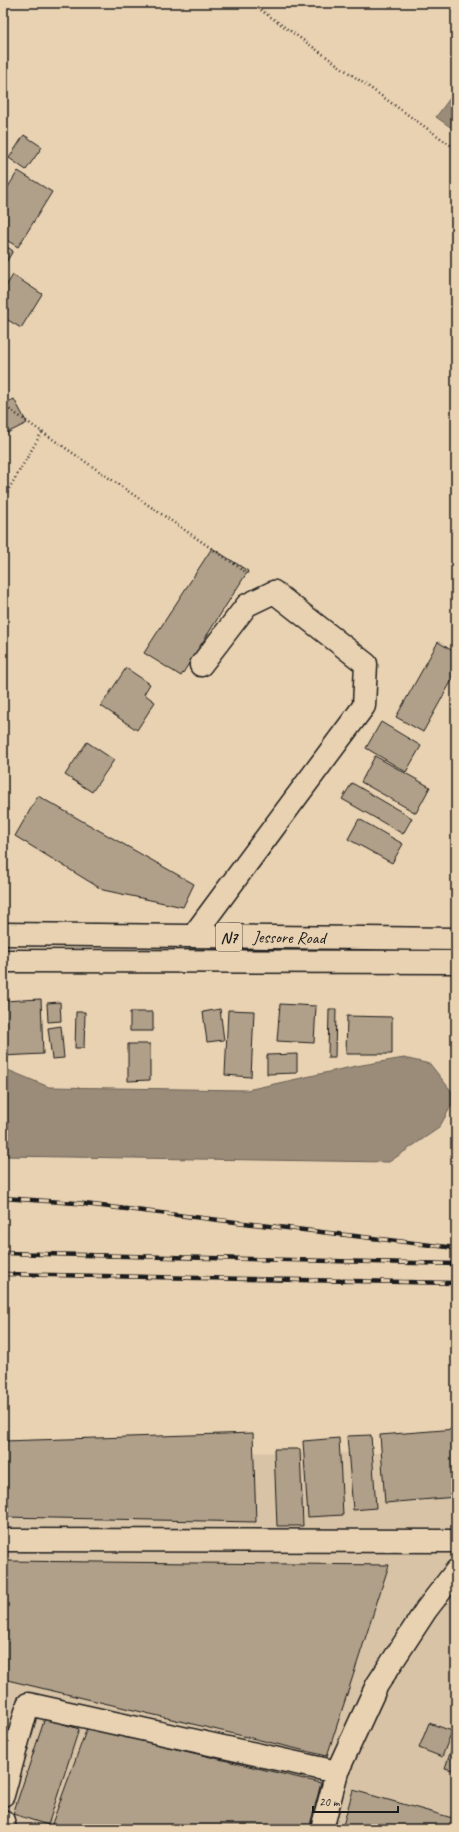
<svg xmlns="http://www.w3.org/2000/svg" width="459" height="1832" font-family="Caveat,sans-serif">
  <style>
    .built { fill: #d8c3a6 }
    .water { fill: #9b8c79; stroke: #685f54 }
    .building { fill: #b0a089; stroke: #1c1c1c }
    .lines { fill: none; stroke-linecap: round; stroke-linejoin: round }
    .minor-casing { stroke: #1c1c1c; stroke-width: 25 }
    .highway-casing { stroke: #1c1c1c; stroke-width: 25 }
    .path { stroke: #1c1c1c; stroke-width: 2.5; stroke-dasharray: 1 3; stroke-linecap: butt }
    .minor { stroke: #e9d2b2; stroke-width: 22 }
    .highway { stroke: #e9d2b2; stroke-width: 22 }
    .rail-casing { stroke: #1c1c1c; stroke-width: 4.5 }
    .rail { stroke: #e9d2b2; stroke-width: 3; stroke-dasharray: 9; stroke-linecap: butt }
    .labels { text-anchor: middle; stroke-width: 3.5; stroke-linejoin: round; paint-order: stroke }
    .shield { fill: #e9d2b2; stroke: #5a5349; stroke-width: 1 }
    .shield-label { font-size: 16px; font-weight: bold; fill: #1c1c1c }
    .street-label { font-size: 17px; fill: #1c1c1c; stroke: #e9d2b2 }
  </style>
  <rect width="100%" height="100%" fill="#e9d2b2"/>
  <filter id="ink" filterUnits="userSpaceOnUse"><feTurbulence type="fractalNoise" baseFrequency=".025" numOctaves="2"/><feDisplacementMap in="SourceGraphic" scale="8" xChannelSelector="R" yChannelSelector="G"/><feConvolveMatrix kernelMatrix="1 2 1 2 8 2 1 2 1" color-interpolation-filters="sRGB"/></filter>
  <g filter="url(#ink)">
    <path class="built" d="M3 1452 456 1453V1829H3Z"/>
    <path class="water" d="M456 90V131L436 117Z
      M404 1058 430 1064 456 1097 439 1128 389 1162 3 1156V1068L49 1087 247 1090 356 1066Z"/>
    <path class="building" d="M24 135 42 147 26 170 9 158Z
      M18 171 52 192 18 247 3 238V195Z
      M3 244 13 251 3 267Z
      M13 275 42 294 21 328 3 317V291Z
      M14 399 27 423 3 435V404Z
      M212 548 248 571 181 676 144 653Z
      M438 642 456 653V673L423 732 396 717Z
      M126 668 150 684 144 694 155 702 137 730 101 706Z
      M381 722 421 746 406 772 366 748Z
      M87 742 114 760 92 792 65 775Z
      M375 756 430 787 416 813 361 782Z
      M352 783 412 818 403 834 342 799Z
      M38 796 194 884 183 907 103 890 15 836Z
      M359 819 403 844 392 863 348 839Z
      M41 999 43 1054 3 1056V1001Z
      M60 1002 61 1021 48 1022 47 1003Z
      M280 1004 316 1006 314 1043 277 1041Z
      M220 1009 224 1040 207 1042 203 1012Z
      M329 1009H336L335 1058H328Z
      M228 1010 254 1011 251 1077 225 1075Z
      M76 1012H85L84 1048H75Z
      M130 1012H153V1031H130Z
      M347 1016 392 1017V1054H346Z
      M61 1026 64 1058 52 1059 48 1028Z
      M128 1044H150V1080L128 1081Z
      M297 1054V1073L267 1074V1055Z
      M456 1429V1497L385 1503 380 1435Z
      M253 1433 256 1522 3 1517V1441Z
      M371 1435 376 1508 353 1510 347 1436Z
      M339 1438 343 1515 308 1517 303 1441Z
      M274 1449H300L303 1526H277Z
      M3 1561 389 1565 327 1756 3 1679Z
      M45 1718 79 1729 48 1825 13 1814Z
      M429 1723 452 1731 442 1757 419 1748Z
      M87 1728 321 1783 309 1829H50Z
      M456 1736V1771L445 1768Z
      M353 1790 456 1819V1829H342Z"/>
    <g class="lines">
      <defs>
        <path id="minor" d="M193 936 364 706 366 664 274 592 247 605 201 665
          M3 1540 456 1541
          M3 1795 28 1704 337 1772
          M3 1821 5 1829
          M322 1829 337 1772 377 1685 426 1610 456 1571"/>
        <path id="highway" d="M3 934 456 939
          M3 961 456 962"/>
      </defs>
      <use href="#minor" class="minor-casing"/>
      <use href="#highway" class="highway-casing"/>
      <path class="path" d="M251 3 456 149
        M3 405 250 575
        M3 499 42 432"/>
      <use href="#minor" class="minor"/>
      <use href="#highway" class="highway"/>
      <defs>
        <path id="rail" d="M3 1198 76 1203 456 1248
          M3 1253 456 1264
          M3 1274 456 1283"/>
      </defs>
      <use href="#rail" class="rail-casing"/>
      <use href="#rail" class="rail"/>
    </g>
  </g>
  <g class="labels">
    <rect class="shield" x="216" y="923" width="26" height="28" rx="3"/>
    <g class="shield-label">
      <text x="229" y="943">N7</text>
    </g>
    <g class="street-label">
      <text transform="translate(289 937) rotate(1)" y="6">Jessore Road</text>
    </g>
  </g>
  <rect width="459" height="1832" fill="none" stroke="#e9d2b2" stroke-width="16"/>
  <rect x="8" y="8" width="443" height="1816" fill="none" stroke="#1c1c1c" stroke-width="1.5" filter="url(#ink)"/>
  <path d="M313 1806v6h85v-6" fill="none" stroke="#1c1c1c" stroke-width="2"/>
  <text x="319" y="1806" font-size="12" fill="#1c1c1c" stroke="#e9d2b2" stroke-width="3" paint-order="stroke">20 m</text>
</svg>
